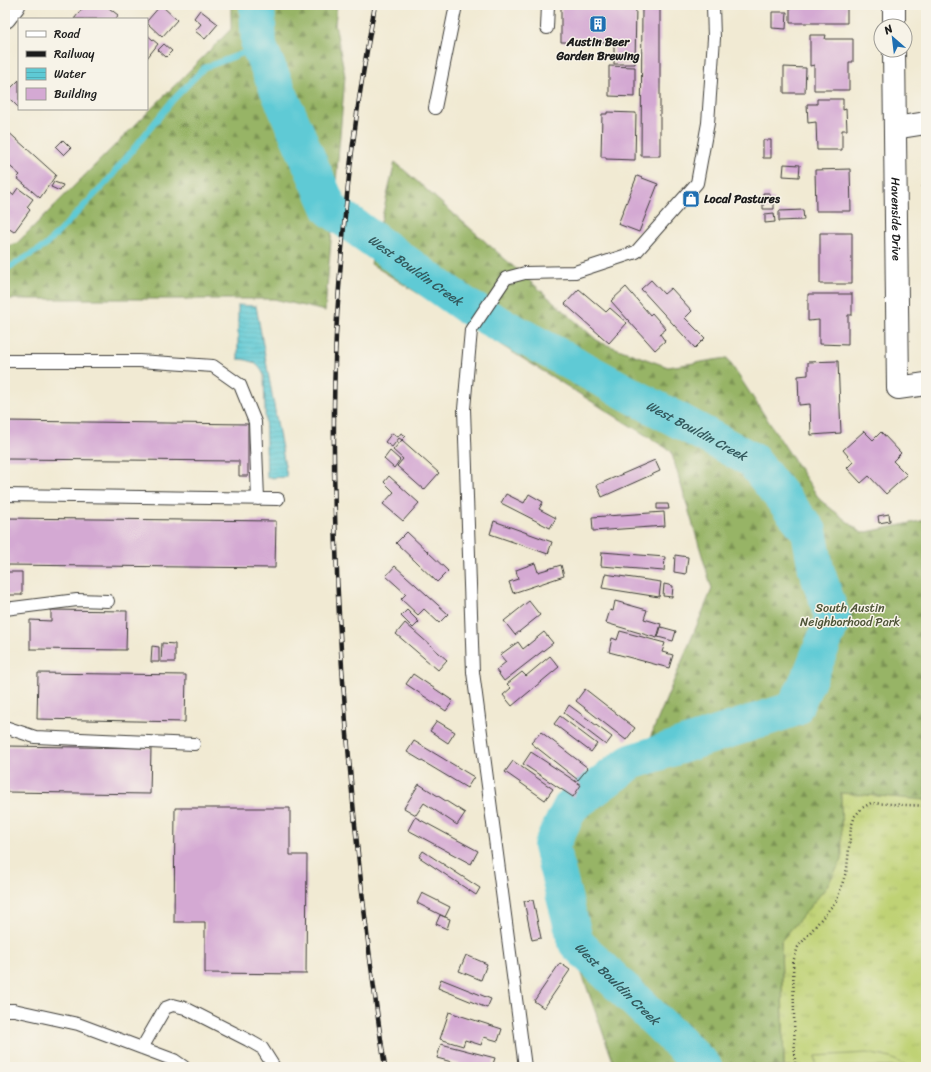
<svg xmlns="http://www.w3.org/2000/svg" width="931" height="1072" font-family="Sriracha,sans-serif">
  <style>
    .grass { fill: url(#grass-tufts); stroke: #6e7748 }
    .forest { fill: url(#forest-firs); stroke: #5a6841 }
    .garden { fill: #bfd275; stroke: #6e7748 }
    .water { fill: url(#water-rules); stroke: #3d7378 }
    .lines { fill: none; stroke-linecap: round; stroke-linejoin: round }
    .stream { stroke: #5ecad5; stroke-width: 6 }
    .river { stroke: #5ecad5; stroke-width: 36 }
    .building { fill: #d4a9d3 }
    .lane-casing { stroke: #3c3b37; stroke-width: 14 }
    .street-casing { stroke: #3c3b37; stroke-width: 24 }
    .path { stroke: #3c3b37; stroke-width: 2.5; stroke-dasharray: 1 3; stroke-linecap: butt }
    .lane { stroke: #fff; stroke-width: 12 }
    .street { stroke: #fff; stroke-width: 22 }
    .rail-casing { stroke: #1c1c1c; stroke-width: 4.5 }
    .rail { stroke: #f7f3e8; stroke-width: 3; stroke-dasharray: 9; stroke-linecap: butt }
    .labels { text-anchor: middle; stroke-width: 3; stroke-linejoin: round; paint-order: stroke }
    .poi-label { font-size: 12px; font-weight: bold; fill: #1c1c1c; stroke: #f7f3e8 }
    .street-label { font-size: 12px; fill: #1c1c1c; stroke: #f7f3e8 }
    .park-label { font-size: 12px; fill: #4d5337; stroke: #f7f3e8 }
    .water-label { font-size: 13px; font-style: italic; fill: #33595d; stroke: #f7f3e8 }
  </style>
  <defs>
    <pattern id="grass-tufts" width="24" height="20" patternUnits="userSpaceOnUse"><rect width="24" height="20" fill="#bfd275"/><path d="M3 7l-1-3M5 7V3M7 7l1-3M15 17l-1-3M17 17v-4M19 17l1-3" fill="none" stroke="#a4b465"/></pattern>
    <pattern id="forest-firs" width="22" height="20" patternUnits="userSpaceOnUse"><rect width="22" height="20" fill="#97b466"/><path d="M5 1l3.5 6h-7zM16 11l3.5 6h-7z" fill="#7a9253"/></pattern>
    <pattern id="water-rules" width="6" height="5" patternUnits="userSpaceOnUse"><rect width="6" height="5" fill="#5ecad5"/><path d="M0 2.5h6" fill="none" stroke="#51adb6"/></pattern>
  </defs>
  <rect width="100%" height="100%" fill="#f7f3e8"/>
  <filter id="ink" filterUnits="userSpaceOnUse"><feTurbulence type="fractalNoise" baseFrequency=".025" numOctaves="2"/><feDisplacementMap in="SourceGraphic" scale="8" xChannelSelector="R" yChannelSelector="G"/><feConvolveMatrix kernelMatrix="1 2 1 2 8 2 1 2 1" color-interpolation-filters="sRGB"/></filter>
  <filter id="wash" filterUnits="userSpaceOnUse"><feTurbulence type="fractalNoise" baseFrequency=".012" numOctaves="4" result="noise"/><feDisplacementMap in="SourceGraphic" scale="16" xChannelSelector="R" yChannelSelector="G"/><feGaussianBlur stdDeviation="0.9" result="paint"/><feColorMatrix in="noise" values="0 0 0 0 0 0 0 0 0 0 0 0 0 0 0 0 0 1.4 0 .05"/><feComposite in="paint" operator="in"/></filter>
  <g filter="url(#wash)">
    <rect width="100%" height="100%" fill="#f1ead3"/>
    <path class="grass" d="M926 520V1067H784L772 554Z"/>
    <path class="forest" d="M231 5H337L335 24 345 76 325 311 274 299H5V247L17 243 231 29Z
      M395 162 599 342 668 367 727 358 820 500 862 533 926 520V800L841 793 842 860 825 889 781 941 784 1067H615L540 855 548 825 606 767 645 750 712 589 671 451 371 264Z"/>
    <path class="garden" d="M867 1053 891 1058 909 1067H816V1056Z"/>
    <path class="water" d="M238 305 256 306 287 477 267 478 264 375C258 363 252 360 238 359Z"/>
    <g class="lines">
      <path class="stream" d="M5 268H8L45 246 106 183 172 101 204 68 259 47
        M687 1067 694 1058"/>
      <path class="river" id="s1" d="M257 5 259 47 330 209 468 307 752 460 809 531 816 569 833 619 812 671 794 709 631 762 571 806 551 846 576 943 704 1067"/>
    </g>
    <g id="blocks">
      <path class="building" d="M77 5H105L118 15 116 19H74L82 9Z
        M161 5 177 20 162 37 147 23V21Z
        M561 5H636L635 64H614V43L561 42Z
        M642 5H660V156H641Z
        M790 5H847V23H790Z
        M200 10 218 24 205 39 195 31 201 24 194 18Z
        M772 12H787L786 29 772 28Z
        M147 35 158 44 147 58Z
        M810 35H826L825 39H853V62H849V90H814V65L810 66Z
        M164 44 172 51 166 57 158 50Z
        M609 66 635 67V97L609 96Z
        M784 67 806 68 805 93H784Z
        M19 80V108L5 94Z
        M817 99H843V110L846 109 847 130H842V150H817L816 122 808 123 807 104H817Z
        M607 112 636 113 635 160 606 159V157H601L602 114H607Z
        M5 129 56 175 40 198 17 178 20 175 5 162Z
        M63 140 71 148 64 155 56 147Z
        M763 140H771V158H763Z
        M784 164 800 165 799 177 783 176Z
        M850 169 851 211H816L815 170Z
        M637 176 658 184 639 232 618 224Z
        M54 182 63 185 60 191 51 187Z
        M926 185V203H925L922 186Z
        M18 188 33 199 27 207 30 210 14 232 5 226V195L8 191 13 195Z
        M763 193H770V198H774V209H763Z
        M803 210 804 220 779 221V211Z
        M774 213 775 222 765 223V214Z
        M820 233H852V284H820Z
        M651 280 664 294 671 288 692 311 685 318 705 338 695 348 641 289Z
        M626 287 650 315 652 313 666 329 660 334 665 341 655 350 611 301Z
        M579 289 606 312 610 308 627 323 609 343 565 304Z
        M808 294H852V315H848V345L819 344V320L808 321Z
        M838 361 841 433 811 435 810 404 799 405 798 376 808 375V362Z
        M5 421 248 424V476H239V461L5 459Z
        M864 431 873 440 881 432 901 453 893 461 907 475 886 494 869 476 861 483 847 468 853 462 843 450Z
        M392 433 398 437 401 433 406 436 402 440 399 438 392 447 385 442Z
        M402 440 439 473 424 490 397 466 403 459 393 450Z
        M390 451 400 460 394 468 384 459Z
        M655 460 660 471 602 497 597 485Z
        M389 476 419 503 403 521 383 504 394 492 384 482Z
        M506 494 524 503 529 494 543 502 539 509 556 518 550 528 501 503Z
        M657 504H668L669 509H657Z
        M664 512 665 526 593 531 592 517Z
        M889 514 890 521 879 523 878 516Z
        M5 518 276 521 275 568 5 565Z
        M494 521 552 542 548 554 490 534Z
        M407 532 448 571 437 582 396 543Z
        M602 552 665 557 664 571 601 566Z
        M675 555 688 557 686 574 674 572Z
        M535 563 538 572 561 565 564 576 513 593 509 582 518 579 516 570Z
        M395 566 448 614 439 623 424 609 418 615 401 599 406 594 386 576Z
        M5 572H22V595H5Z
        M605 574 661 582 659 597 602 588Z
        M664 584 673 586 672 597 663 596Z
        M529 601 540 615 515 635 504 621Z
        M615 601 647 610 644 619 661 624 657 638 606 623 610 610 613 611Z
        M51 610 127 611 126 650 30 649V620L51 621Z
        M407 610 419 622 413 628 401 616Z
        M405 623 447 660 438 670 396 634Z
        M661 627 676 631 673 641 658 637Z
        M620 631 665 643 662 652 673 655 669 668 609 652 612 638 617 640Z
        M544 632 553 643 504 681 496 670 506 662 500 655 518 642 523 649Z
        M162 643 175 644V662H161Z
        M152 646 159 647V662H151Z
        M550 656 559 667 512 706 503 695 511 688 507 684 522 672 526 676Z
        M38 673 186 675 185 722 37 719Z
        M413 674 453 701 446 711 406 684Z
        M585 689 635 728 626 740 576 701Z
        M569 705 612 737 606 745 564 713Z
        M560 716 597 744 591 752 554 724Z
        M437 721 455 732 448 743 430 731Z
        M541 732 588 768 578 780 531 743Z
        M414 741 474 777 467 788 407 752Z
        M5 746 151 748 150 794 5 792Z
        M531 752 581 785 573 797 523 764Z
        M513 761 553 789 545 800 505 772Z
        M419 784 465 813 457 825 424 803 416 815 404 808Z
        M175 808H290V855H307L306 974 205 973V922H174Z
        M415 817 478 851 471 864 408 830Z
        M423 851 480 888 476 895 419 857Z
        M422 893 450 907 445 917 417 903Z
        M533 900 541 938 532 940 524 901Z
        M440 915 450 919 447 929 436 924Z
        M466 955 487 964 481 980 459 971Z
        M560 963 570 970 544 1008 534 1001Z
        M441 979 491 999 487 1008 438 988Z
        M449 1012 502 1029 498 1041 484 1037 481 1045 465 1040 463 1046 440 1039Z
        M441 1044 495 1058 492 1067H470L437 1058Z"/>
    </g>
  </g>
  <g filter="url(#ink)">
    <use href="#blocks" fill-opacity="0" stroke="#3c3b37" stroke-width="1"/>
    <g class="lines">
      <defs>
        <path id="lane" d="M547 28 548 5
          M435 108 456 5
          M5 361H139L213 366 240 385 255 422 258 499
          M5 495 278 499
          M5 609 77 600 108 601
          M5 727 35 737 194 744
          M5 1010H14L78 1024 174 1060 184 1067
          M142 1048 165 1008 173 1005 185 1008 248 1040 262 1048 274 1067
          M525 1067 473 672 464 409 471 330 506 278 525 273 575 272 636 252 697 183 708 123 714 38 713 5"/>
        <g id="street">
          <path d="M894 5V26"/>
          <path d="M5 17 14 5"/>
          <path id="s2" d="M894 50 898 388 926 384"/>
          <path d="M895 128 926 123"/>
        </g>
      </defs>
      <use href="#lane" class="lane-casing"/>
      <use href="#street" class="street-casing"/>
      <path class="path" d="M795 1067 793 962 798 947 837 900 847 869 851 827 855 816 862 808 871 803 926 806"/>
      <use href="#lane" class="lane"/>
      <use href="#street" class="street"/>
      <defs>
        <path id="rail" d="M375 5C368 44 361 82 356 121 346 192 340 264 336 335 331 446 335 557 342 667 351 801 365 934 385 1067"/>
      </defs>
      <use href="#rail" class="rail-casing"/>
      <use href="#rail" class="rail"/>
    </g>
  </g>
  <defs>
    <symbol id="building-square" viewBox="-11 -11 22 22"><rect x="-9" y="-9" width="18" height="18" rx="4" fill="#1f6fb2" stroke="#f7f3e8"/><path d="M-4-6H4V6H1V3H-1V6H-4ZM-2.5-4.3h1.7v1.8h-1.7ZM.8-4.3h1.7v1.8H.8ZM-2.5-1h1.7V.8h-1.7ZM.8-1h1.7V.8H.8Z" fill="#fff"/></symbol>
    <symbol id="shop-square" viewBox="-11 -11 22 22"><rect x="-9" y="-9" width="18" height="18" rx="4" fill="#1f6fb2" stroke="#f7f3e8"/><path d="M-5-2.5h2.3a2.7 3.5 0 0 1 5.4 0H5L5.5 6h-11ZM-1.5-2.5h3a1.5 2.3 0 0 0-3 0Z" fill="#fff"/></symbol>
  </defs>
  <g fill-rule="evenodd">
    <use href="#building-square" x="588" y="14" width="20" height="20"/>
    <use href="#shop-square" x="681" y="189" width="20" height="20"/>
  </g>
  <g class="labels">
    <g class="poi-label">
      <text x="598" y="46">Austin Beer<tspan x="598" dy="14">Garden Brewing</tspan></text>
      <text x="704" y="203" text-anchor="start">Local Pastures</text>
    </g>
    <g class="street-label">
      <text dy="4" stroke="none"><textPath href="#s2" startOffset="169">Havenside Drive</textPath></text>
    </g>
    <g class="park-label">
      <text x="850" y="612">South Austin<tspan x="850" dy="14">Neighborhood Park</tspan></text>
    </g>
    <g class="water-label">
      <text dy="5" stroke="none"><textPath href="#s1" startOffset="324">West Bouldin Creek</textPath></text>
      <text dy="5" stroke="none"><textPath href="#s1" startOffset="648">West Bouldin Creek</textPath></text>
      <text dy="5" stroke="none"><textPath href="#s1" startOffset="1440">West Bouldin Creek</textPath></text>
    </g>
  </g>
  <rect width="931" height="1072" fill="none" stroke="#f7f3e8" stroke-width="20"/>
  <rect x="18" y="18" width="130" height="92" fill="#f7f3e8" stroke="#9f9d96"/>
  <rect x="26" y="31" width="20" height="6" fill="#ffffff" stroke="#9f9d96"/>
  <text x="54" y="38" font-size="12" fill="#1c1c1c">Road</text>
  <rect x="26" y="51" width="20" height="6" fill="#1c1c1c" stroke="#9f9d96"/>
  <text x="54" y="58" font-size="12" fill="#1c1c1c">Railway</text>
  <rect x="26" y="68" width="20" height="12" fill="url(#water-rules)" stroke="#9f9d96"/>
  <text x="54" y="78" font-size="12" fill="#1c1c1c">Water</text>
  <rect x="26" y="88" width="20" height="12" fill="#d4a9d3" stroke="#9f9d96"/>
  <text x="54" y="98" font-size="12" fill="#1c1c1c">Building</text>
  <g transform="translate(893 38) rotate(332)"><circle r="19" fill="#f7f3e8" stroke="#9f9d96"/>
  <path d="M0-3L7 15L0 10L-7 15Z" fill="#1f6fb2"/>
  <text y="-6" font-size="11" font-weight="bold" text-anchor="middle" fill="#1c1c1c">N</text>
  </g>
</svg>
